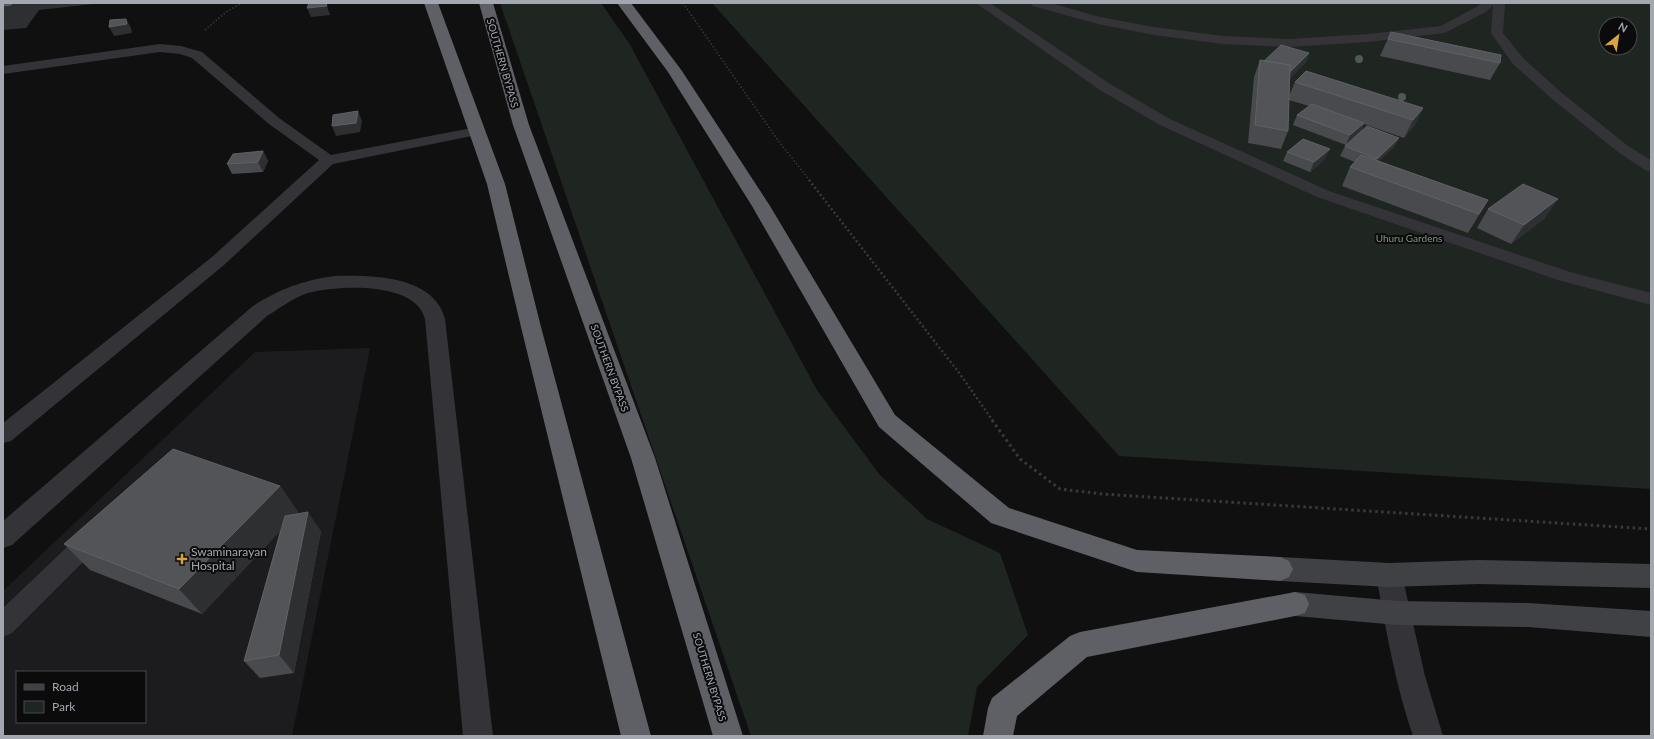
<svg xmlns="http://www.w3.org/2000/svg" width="1654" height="739" font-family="Lato,sans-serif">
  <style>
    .built { fill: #1c1c1e; fill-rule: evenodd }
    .green { fill: #1f2520; fill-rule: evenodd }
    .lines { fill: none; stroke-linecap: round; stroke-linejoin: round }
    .path-far2 { stroke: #38393d; stroke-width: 1.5; stroke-dasharray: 1.5 2; stroke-linecap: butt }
    .path-far1 { stroke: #38393d; stroke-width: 2.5; stroke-dasharray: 2 2.5; stroke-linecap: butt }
    .path { stroke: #38393d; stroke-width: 3; stroke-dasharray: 2.5 3.5; stroke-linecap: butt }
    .lane { fill: #343438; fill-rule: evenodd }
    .street { fill: #343438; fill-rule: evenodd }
    .secondary { fill: #404145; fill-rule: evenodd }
    .highway { fill: #5e6066; fill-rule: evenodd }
    .tree { fill: #4b5b4d }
    .wall { fill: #494a4d }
    .shaded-wall { fill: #2e2f31 }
    .building { fill: #525458; stroke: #5f6166 }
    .poi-dot { fill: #d9a340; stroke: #0b0b0c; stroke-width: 1.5 }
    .labels { text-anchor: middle; stroke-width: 4; stroke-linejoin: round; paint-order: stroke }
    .street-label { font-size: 10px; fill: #a3a7b0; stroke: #0b0b0c }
    .park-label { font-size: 10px; fill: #7c997e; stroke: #0b0b0c }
    .near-poi-label { font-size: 12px; fill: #a3a7b0; stroke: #0b0b0c; text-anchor: start }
  </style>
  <rect width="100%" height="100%" fill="#101011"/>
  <path class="built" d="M370 348 292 736H3V591L255 352ZM17 672H145V722H17Z"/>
  <path class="green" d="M500 3H601L629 43 817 390 879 474 927 519 1000 553 1028 635 977 687 968 736H751Z
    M712 3H1651V489L1119 456ZM1606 24H1630V48H1606Z"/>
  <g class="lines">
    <path class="path-far2" d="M683 3 777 139 810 181
      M205 30 226 12 242 3"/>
    <path class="path-far1" d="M809 180 960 374 993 421"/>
    <path class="path" d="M992 420 1020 459 1060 489 1102 494 1651 529"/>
    <path class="lane" d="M976 3H990L1110 84 1170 119 1329 191 1570 272 1651 293V305L1558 280 1317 197 1160 125 1100 90Z
      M1031 3H1050L1100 17 1154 27 1223 36 1289 39 1368 34 1441 26 1478 6 1481 3H1505L1503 33 1523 58 1562 93 1628 146 1651 160V172L1645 170 1618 152 1552 99 1513 64 1491 33 1493 5 1486 12 1444 33 1368 42 1289 47 1223 44 1154 35 1098 24 1033 6Z
      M160 44 181 46 202 52 279 118 331 155 477 127 482 128 484 131 482 134 477 135 333 164 224 265 11 441 3 443V423L212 257 319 160 269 124 192 58 180 54 160 52 3 74V66Z
      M94 526 102 529 106 536 102 543 12 633 3 637V608L86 529Z"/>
    <path class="street" d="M334 276C370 275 434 275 445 319L493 736H463L425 319C416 281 337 285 308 293 293 298 280 308 267 316L12 545 3 548V521L253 306C280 289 301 281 334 276Z
      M1389 563 1399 567 1402 575 1425 676 1443 736H1413C1395 684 1386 629 1376 575L1379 567Z"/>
    <path class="secondary" d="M1280 557 1389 563 1479 560 1651 564V588L1479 584 1389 587 1280 581 1271 577 1267 569 1271 561Z
      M1295 592 1398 601 1528 603 1651 611V637L1528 627 1398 625 1295 616 1285 613 1281 604 1285 595Z"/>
    <path class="highway" d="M424 3H438L505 184 541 327 651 736H621L521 327 487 184Z
      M479 3H493L529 125 655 458 743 736H713L631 458 513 125Z
      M617 3H631L682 71 770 206 895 415 1009 508 1137 550 1280 557 1289 561 1293 569 1289 577 1280 581 1137 572 991 523 879 427 752 206 668 72Z
      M1295 592 1305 595 1309 604 1305 613 1295 616 1087 657 1017 716 1013 736H983L988 708 992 698 1070 636 1080 632Z"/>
  </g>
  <g class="tree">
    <circle cx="1359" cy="59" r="4"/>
    <circle cx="1402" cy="97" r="4"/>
  </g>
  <path class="wall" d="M1391 32 1500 63 1490 80 1380 56Z
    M1309 53 1306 62 1290 78 1289 96 1295 82 1423 108 1414 126 1404 138 1364 124 1360 133 1346 145 1293 125 1297 115 1309 106 1289 100 1288 131 1281 149 1248 143 1254 77 1260 60 1264 61Z
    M1399 138 1394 147 1379 161 1488 200 1468 233 1342 186 1350 167 1355 162 1340 156 1345 146Z
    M263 151 268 161 263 172 232 174 227 164Z
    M1287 152 1325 159 1310 172 1283 161Z
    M1488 209 1545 218 1511 244 1477 228Z
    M280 486 298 512 296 514 321 531 294 673 260 678 244 661 280 531 202 614 90 570 64 544Z"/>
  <path class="shaded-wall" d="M13 3H93V4L39 10 26 28 3 30V6Z
    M326 3 330 15 311 17 307 8Z
    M126 19 131 28 132 33 114 36 109 27Z
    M1309 53 1306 62 1288 81 1291 71Z
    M1423 108 1414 126 1404 138 1413 120Z
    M358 111 362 121 360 132 336 136 332 126Z
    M1364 123 1360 133 1346 145 1350 135Z
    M1399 138 1394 147 1372 168 1377 159Z
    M1330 149 1325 159 1310 172 1314 162Z
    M263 151 268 161 263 172 258 162Z
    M1558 199 1545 218 1511 244 1524 225Z
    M280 486 298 512 202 614 179 589Z
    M308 512 321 531 294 673 279 655Z"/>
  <path class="building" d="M3 3H13L11 5 3 6Z
    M309 3H326L327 6 307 8Z
    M126 19 127 24 109 27 110 20Z
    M1391 32 1501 55 1500 63 1388 39Z
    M1281 45 1309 53 1291 71H1290V65L1264 61Z
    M1260 60 1290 65 1288 131 1255 125Z
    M1306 71 1423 108 1413 120 1295 82Z
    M1312 104 1364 123 1350 135 1297 115Z
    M358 111 356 123 332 126 333 115Z
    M1367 126 1399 138 1377 159 1345 146Z
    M1303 139 1330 149 1314 162 1287 152Z
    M263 151 258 162 227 164 233 154Z
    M1361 155 1488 200 1479 214 1350 167Z
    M1523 184 1558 199 1524 225 1488 209Z
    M173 449 280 486 179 589 64 544Z
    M308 512 279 655 244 661 285 516Z"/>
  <path class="poi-dot" d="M180 553h4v4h4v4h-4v4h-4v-4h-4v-4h4z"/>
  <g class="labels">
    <g class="street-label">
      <text transform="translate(503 63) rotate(74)" y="4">SOUTHERN BYPASS</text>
      <text transform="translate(610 368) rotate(70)" y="4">SOUTHERN BYPASS</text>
      <text transform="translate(710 677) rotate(73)" y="4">SOUTHERN BYPASS</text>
    </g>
    <g class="park-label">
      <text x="1409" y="242">Uhuru Gardens</text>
    </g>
    <g class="near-poi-label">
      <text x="191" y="556">Swaminarayan<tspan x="191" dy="14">Hospital</tspan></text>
    </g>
  </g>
  <rect width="1654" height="739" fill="none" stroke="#a3a7b0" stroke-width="8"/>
  <rect x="16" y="671" width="130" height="52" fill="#0b0b0c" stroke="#48494e"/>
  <rect x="24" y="684" width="20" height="6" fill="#404145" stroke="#48494e"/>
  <text x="52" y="691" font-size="12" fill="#a3a7b0">Road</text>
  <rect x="24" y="701" width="20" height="12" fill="#1f2520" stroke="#48494e"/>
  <text x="52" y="711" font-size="12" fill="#a3a7b0">Park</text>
  <g transform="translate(1618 36) rotate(30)"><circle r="19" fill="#0b0b0c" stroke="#48494e"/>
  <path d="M0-3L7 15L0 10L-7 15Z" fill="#d9a340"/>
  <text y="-6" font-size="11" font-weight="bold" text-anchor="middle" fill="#a3a7b0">N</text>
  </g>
</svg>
